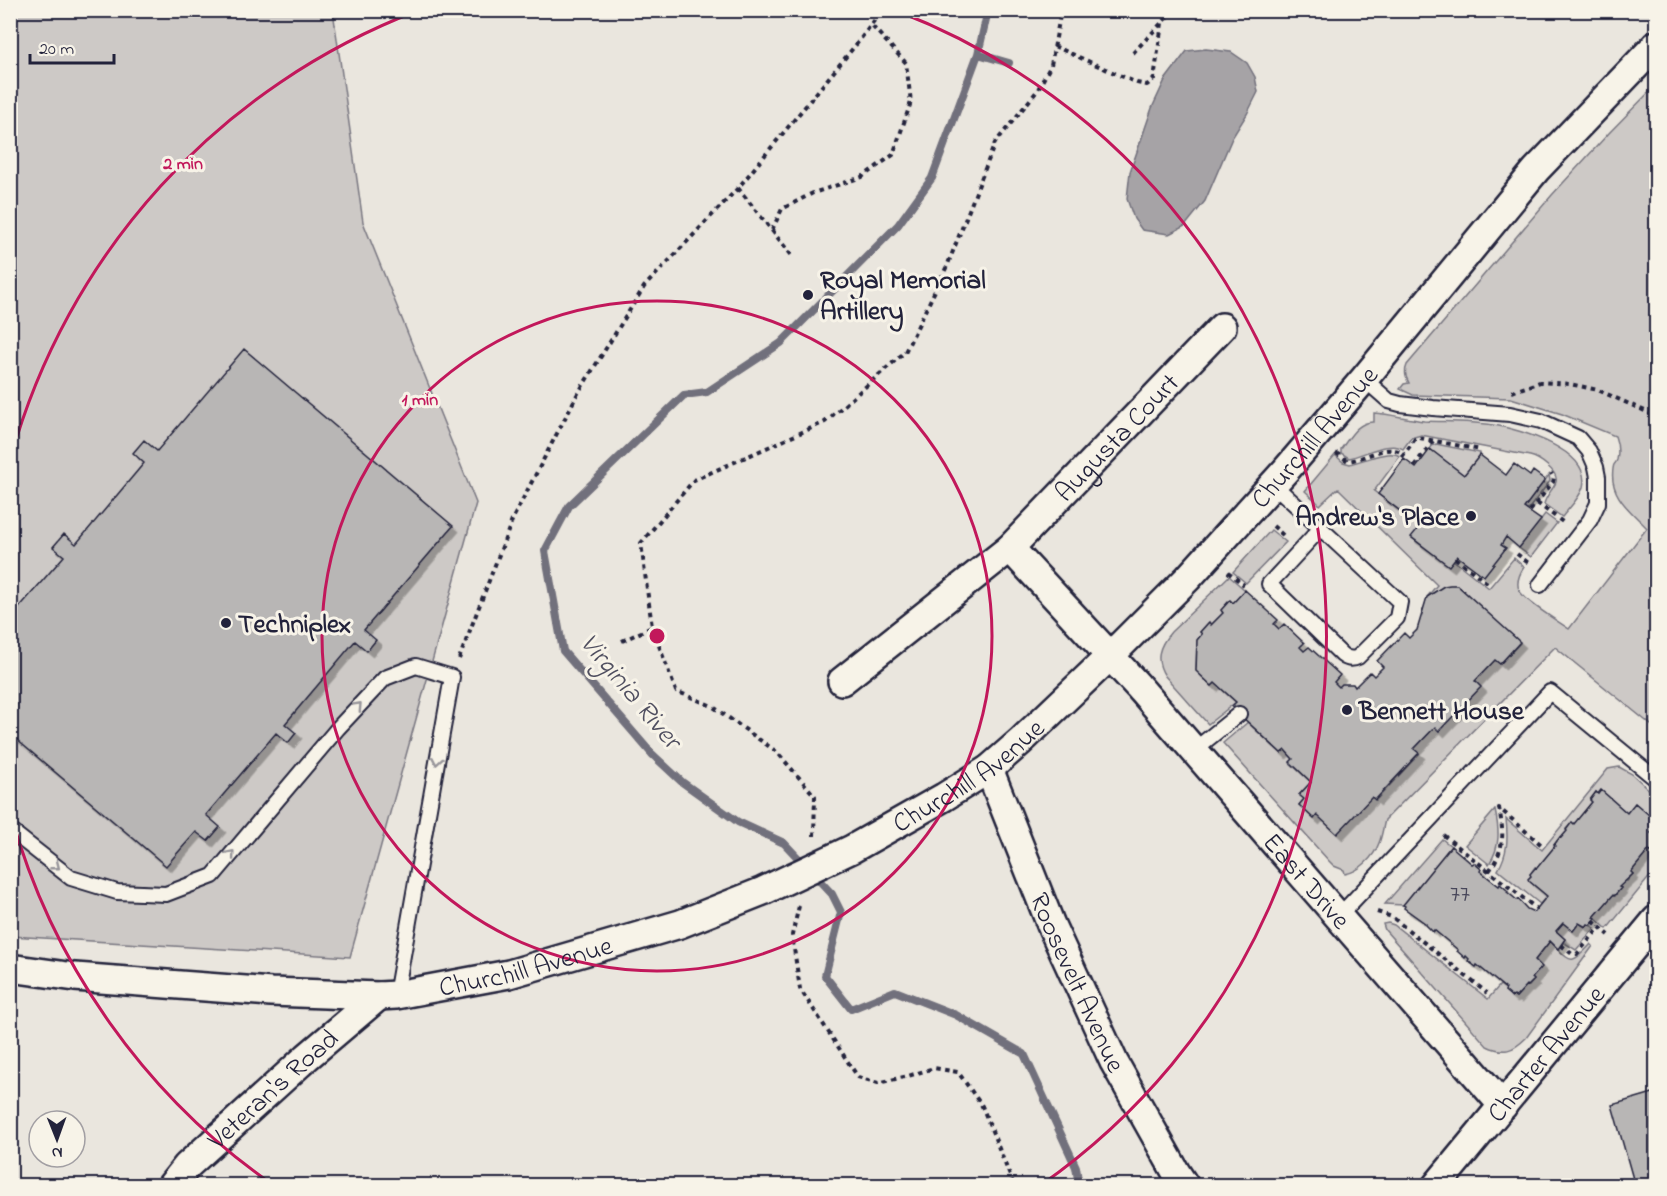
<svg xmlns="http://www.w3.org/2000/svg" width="1667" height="1196" font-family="'Indie Flower',sans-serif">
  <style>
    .green { fill: #cdc9c6; stroke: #787680; stroke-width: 1.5 }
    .water { fill: #a6a3a6; stroke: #716f7b; stroke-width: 1.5 }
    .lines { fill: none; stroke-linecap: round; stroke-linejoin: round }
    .stream { stroke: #716f7b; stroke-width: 8 }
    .building { fill: #b8b6b5; stroke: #22223b; stroke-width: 1.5; filter: url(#shadow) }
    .service-casing { stroke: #22223b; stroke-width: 18 }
    .minor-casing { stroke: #22223b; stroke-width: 32 }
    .path { stroke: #22223b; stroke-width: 4; stroke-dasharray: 4.5 4.5; stroke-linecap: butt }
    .service { stroke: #f7f3e8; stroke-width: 14 }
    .minor { stroke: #f7f3e8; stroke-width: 27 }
    .oneway { stroke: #97959a }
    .ring { fill: none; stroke: #c2185b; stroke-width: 3 }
    .poi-dot { fill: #22223b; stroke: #f7f3e8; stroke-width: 2 }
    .labels { text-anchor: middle; stroke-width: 6; stroke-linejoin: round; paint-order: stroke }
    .number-label { font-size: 24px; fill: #48475a }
    .poi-label { font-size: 27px; font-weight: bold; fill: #22223b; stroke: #f7f3e8; text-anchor: start }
    .street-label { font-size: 27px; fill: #22223b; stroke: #f7f3e8 }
    .water-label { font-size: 28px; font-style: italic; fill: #504f60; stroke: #f7f3e8 }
    .centre { fill: #c2185b; stroke: #f7f3e8; stroke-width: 3 }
    .ring-label { font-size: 18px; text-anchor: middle; font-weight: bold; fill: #c2185b; stroke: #f7f3e8; stroke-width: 6; stroke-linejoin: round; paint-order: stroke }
  </style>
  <defs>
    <filter id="shadow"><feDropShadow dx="5.5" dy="5.5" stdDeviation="0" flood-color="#0004"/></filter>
  </defs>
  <rect width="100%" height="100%" fill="#eae6de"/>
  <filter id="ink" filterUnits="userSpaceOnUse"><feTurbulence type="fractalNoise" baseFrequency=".0167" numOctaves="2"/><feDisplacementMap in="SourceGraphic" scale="12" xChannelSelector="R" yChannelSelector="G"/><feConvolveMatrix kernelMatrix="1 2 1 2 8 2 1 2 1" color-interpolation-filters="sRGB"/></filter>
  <g filter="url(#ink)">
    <path class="green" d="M10 11H333L363 222 476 503 350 957 11 936Z
      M1656 85V729L1555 647 1385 820C1383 827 1382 836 1379 843 1374 857 1359 872 1345 874L1344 870 1334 866 1329 861 1223 743 1248 722 1281 753 1285 750 1293 759 1290 763 1311 782 1299 795 1304 799 1299 805 1314 819 1317 815 1372 797 1376 800 1419 754 1414 749 1435 727 1439 731 1480 687 1475 681 1495 660 1500 664 1520 643 1457 585 1444 586 1427 597 1437 585 1338 488 1320 505 1305 491 1335 455 1343 462 1350 464C1363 461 1388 449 1400 456L1374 491 1420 526 1412 538 1449 565 1453 560 1489 588 1514 558 1524 567C1520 573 1516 582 1519 590 1524 601 1558 621 1569 629L1647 528C1631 511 1609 496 1613 469 1614 461 1614 467 1617 460 1619 451 1618 444 1615 436L1562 414 1511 398 1413 395 1400 389 1404 384 1409 383C1405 377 1404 372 1407 365L1552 195 1609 133Z
      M1374 413C1391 414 1407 419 1424 421 1447 422 1470 421 1493 425 1519 429 1592 450 1583 487 1580 498 1569 508 1562 517L1544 504C1546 495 1553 490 1556 482 1559 472 1539 458 1530 456L1421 435 1411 438 1403 449C1390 440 1364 455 1349 458L1341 453V449C1350 437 1358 421 1374 422Z
      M1436 444 1480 453V455L1464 475 1430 449 1432 446Z
      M1549 475 1550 481 1527 511 1524 508Z
      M1545 514 1557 523 1531 557 1519 548Z
      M1271 530 1286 542 1246 583 1233 572Z
      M1229 576 1245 590 1233 603 1230 600 1221 610 1223 613 1211 625 1208 623 1200 632 1202 634 1197 640 1196 671 1212 686 1215 683 1236 702 1208 724 1165 676C1154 659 1159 646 1171 632Z
      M1619 767 1632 774 1656 796 1655 803 1656 804V821L1635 803 1627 813 1601 790 1598 794 1596 792 1590 800 1592 802 1574 824 1572 823 1566 829 1567 831 1561 838 1560 837 1554 845 1555 846 1537 868 1535 867 1530 874 1531 876 1529 879V881L1547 896 1540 904 1498 870C1508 853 1508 838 1506 819L1542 850 1608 769Z
      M1495 810C1499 829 1501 846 1489 864L1465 845Z
      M1442 839 1451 846 1403 905 1385 904Z
      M1656 845V869L1607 929 1594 917 1613 895 1615 896 1621 888 1619 887 1625 880 1627 881 1633 874 1631 872 1649 850 1651 852Z
      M1388 923 1394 925 1488 999 1500 985 1506 989 1505 991 1516 997 1527 985 1529 986 1534 980 1532 978 1541 967 1535 960 1550 941C1571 961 1569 968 1591 944L1593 946 1526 1038C1513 1051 1504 1054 1487 1046L1385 930 1383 924Z
      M1563 923 1573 931 1579 923 1585 927 1588 924 1595 928 1576 950 1563 942 1565 939 1556 931Z"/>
    <path class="water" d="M1206 49 1231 52 1247 63 1255 77 1258 92 1247 114 1232 138 1205 201 1185 226 1169 234 1142 230 1134 219 1127 199 1130 172 1152 108 1165 80 1187 51Z"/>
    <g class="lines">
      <path class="stream" d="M988 10 978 54 932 178 898 225 781 343 707 392 684 395 569 506 545 551 563 651 652 754 682 782 738 822 784 843 832 894 841 912 825 976 851 1009 895 991 956 1015 1024 1054 1076 1167 1079 1186
        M978 54 1009 63"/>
    </g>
    <path class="building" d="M244 349 453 526 364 630 376 640 367 651 355 641 285 724 296 733 288 743 276 733 206 815 220 827 208 841 196 832 166 866 10 734V618L64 556 53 547 64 534 76 544 144 463 133 453 144 440 157 451Z
      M1430 449 1464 475 1480 455 1506 475 1514 464 1530 476 1533 471 1545 480 1524 508 1541 520 1519 548 1506 537 1501 545 1506 548 1484 576 1457 556 1449 566 1411 537 1420 526 1378 494 1404 459 1416 468Z
      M1450 585H1457L1520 642 1500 664 1495 660 1475 681 1481 687 1439 731 1435 727 1414 749 1419 753 1375 800 1372 797 1337 834 1317 815 1314 819 1299 805 1304 799 1299 795 1311 782 1290 762 1293 759 1285 750 1281 753 1239 714 1232 706 1236 702 1215 683 1212 686 1196 671 1197 640 1202 634 1200 632 1209 622 1211 625 1223 613 1221 610 1230 600 1233 603 1245 590 1278 620 1274 624 1279 629 1284 624 1304 643 1300 647 1304 651 1309 647 1340 675 1334 682 1339 687 1342 684H1353L1355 687 1370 672 1374 676 1383 667 1377 661 1404 633 1409 638 1417 630 1427 597 1444 586Z
      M1601 790 1627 813 1635 803 1656 821V827L1651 833 1656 837V845L1651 852 1649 850 1631 872 1633 874 1619 887 1621 888 1614 896 1613 895 1594 917 1596 918 1590 925 1588 924 1586 927 1579 923 1573 931 1563 923 1556 931 1565 939 1558 949 1550 941 1535 960 1542 967 1532 978 1534 980 1528 986 1527 985 1516 997 1514 996 1512 997 1505 991 1506 989 1477 965 1476 967 1468 961 1469 959 1466 956 1465 958 1457 951 1458 950 1434 930 1433 932 1426 925V924L1404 908 1405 906 1403 905 1451 846 1472 864 1474 863 1481 869 1480 871 1499 886 1500 884 1508 891 1507 892 1517 900 1518 899 1527 909 1534 912 1547 896 1529 881 1528 879 1531 876 1530 874 1536 867 1537 868 1555 846 1554 845 1560 837 1561 838 1567 831 1566 830 1572 822 1574 824 1592 802 1590 800 1596 792 1598 794Z
      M1656 1092V1186H1635L1612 1105Z"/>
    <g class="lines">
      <defs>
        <path id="service" d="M1364 379 1389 401 1400 404 1433 408 1510 414 1541 421 1578 438 1589 451 1596 467 1598 477V503L1590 520 1540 585
          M1273 484 1400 602 1397 618 1358 657C1352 660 1347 659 1342 655L1269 584 1320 529
          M1193 751 1239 714
          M10 830 71 878 117 892 166 894 213 876 338 728 385 678 416 666 452 677 396 995
          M1338 917 1550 692 1656 779"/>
        <g id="minor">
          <path id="s1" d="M1010 548 1138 686 1503 1106"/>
          <path id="s2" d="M842 681 1010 548 1222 327"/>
          <path id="s3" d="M989 769 1051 925 1114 1062 1177 1174 1185 1186"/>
          <path id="s4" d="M10 968 75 977 271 992 379 996 396 995 509 974 680 924 763 891 852 849 944 797 989 769 1021 741 1109 657 1188 578 1286 470 1364 379 1536 170 1656 45"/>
          <path id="s5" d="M171 1186 187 1166 307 1057 379 996"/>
          <path id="s6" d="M1436 1186 1656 920"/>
        </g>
      </defs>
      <use href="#service" class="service-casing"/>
      <use href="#minor" class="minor-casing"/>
      <path class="path" d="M1054 46 1137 83 1147 85 1154 79 1162 23
        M1133 53 1174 10
        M738 188 793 257
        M772 230 782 209 813 193 862 177 893 155 911 102 906 63 871 25
        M1512 392 1540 382 1570 384 1598 390 1656 416
        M1336 453 1348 461C1366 459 1388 442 1404 454
        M1402 457 1415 439 1420 438 1481 450
        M1414 466 1433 441
        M1537 503 1564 523
        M1530 511 1553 482 1554 478 1551 473
        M1273 526 1285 537
        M1517 554 1531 565
        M1455 558 1486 582 1488 579
        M1228 572 1244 585
        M622 641 652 627
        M459 659 513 518 577 395 644 287 738 188 859 41 882 10
        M1443 835 1537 909
        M1653 835 1656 831
        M814 836 815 796 777 752 712 706 676 691 652 627 641 543 694 480 825 422 905 352 948 264 995 143 1037 91 1051 65 1061 10
        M1489 871C1505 849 1504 834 1499 808L1544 847
        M799 906 792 935 800 989 858 1077 878 1083 908 1076 934 1068 958 1072 982 1106 1014 1186
        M1377 912 1392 917 1487 993
        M1593 921 1609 935
        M1561 945 1572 954H1577L1600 927"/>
      <use href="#service" class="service"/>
      <use href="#minor" class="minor"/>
    </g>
    <defs><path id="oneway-chevron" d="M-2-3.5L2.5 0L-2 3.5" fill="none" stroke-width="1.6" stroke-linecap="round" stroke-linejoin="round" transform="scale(1.5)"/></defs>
    <g class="oneway">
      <use href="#oneway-chevron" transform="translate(358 706) rotate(-47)"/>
      <use href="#oneway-chevron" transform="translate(437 761) rotate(100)"/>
      <use href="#oneway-chevron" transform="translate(231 854) rotate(-50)"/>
      <use href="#oneway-chevron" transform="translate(56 866) rotate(38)"/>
    </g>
  </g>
  <g class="ring">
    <circle cx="657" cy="636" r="335"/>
    <path d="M273 1185A670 670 0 0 1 11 815M11 457A670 670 0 0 1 417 11M897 11A670 670 0 0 1 1041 1185"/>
  </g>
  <g class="poi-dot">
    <circle cx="808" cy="295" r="6"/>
    <circle cx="1471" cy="516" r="6"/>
    <circle cx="226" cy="623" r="6"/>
    <circle cx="1347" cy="710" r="6"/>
  </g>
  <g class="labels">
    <g class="number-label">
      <text x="1460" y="901">77</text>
    </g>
    <g class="poi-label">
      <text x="820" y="288">Royal Memorial<tspan x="820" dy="31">Artillery</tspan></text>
      <text x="1459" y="525" text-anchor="end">Andrew's Place</text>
      <text x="238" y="632">Techniplex</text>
      <text x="1359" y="719">Bennett House</text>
    </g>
    <g class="street-label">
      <text dy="9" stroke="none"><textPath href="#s4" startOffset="1492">Churchill Avenue</textPath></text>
      <text dy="9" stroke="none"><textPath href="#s2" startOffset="368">Augusta Court</textPath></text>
      <text dy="9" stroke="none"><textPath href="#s4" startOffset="1006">Churchill Avenue</textPath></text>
      <text dy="9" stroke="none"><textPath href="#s1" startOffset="446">East Drive</textPath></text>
      <text dy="9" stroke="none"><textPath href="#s4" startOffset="520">Churchill Avenue</textPath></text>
      <text dy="9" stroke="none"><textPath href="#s3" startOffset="231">Roosevelt Avenue</textPath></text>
      <text dy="9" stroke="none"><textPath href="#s6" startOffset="172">Charter Avenue</textPath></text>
      <text dy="9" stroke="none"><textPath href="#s5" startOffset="141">Veteran's Road</textPath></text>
    </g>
    <g class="water-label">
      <text transform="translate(632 690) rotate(50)" y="10">Virginia River</text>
    </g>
  </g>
  <circle cx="657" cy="636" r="9" class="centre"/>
  <g class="ring-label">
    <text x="183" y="169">2 min</text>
    <text x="420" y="405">1 min</text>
  </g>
  <rect width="1667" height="1196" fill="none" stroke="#f7f3e8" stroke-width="36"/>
  <rect x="18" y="18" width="1631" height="1160" fill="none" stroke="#22223b" stroke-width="2" filter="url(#ink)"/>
  <g transform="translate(57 1139) rotate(179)"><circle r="28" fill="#f7f3e8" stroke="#a29fa3" stroke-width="1.5"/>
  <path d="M0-4.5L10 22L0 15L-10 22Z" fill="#22223b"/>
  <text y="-9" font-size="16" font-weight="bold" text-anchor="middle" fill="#22223b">N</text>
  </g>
  <path d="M30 54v9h84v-9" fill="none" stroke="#22223b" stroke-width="3"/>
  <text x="39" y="54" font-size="18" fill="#22223b" stroke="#f7f3e8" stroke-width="4.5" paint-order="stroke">20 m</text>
</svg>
